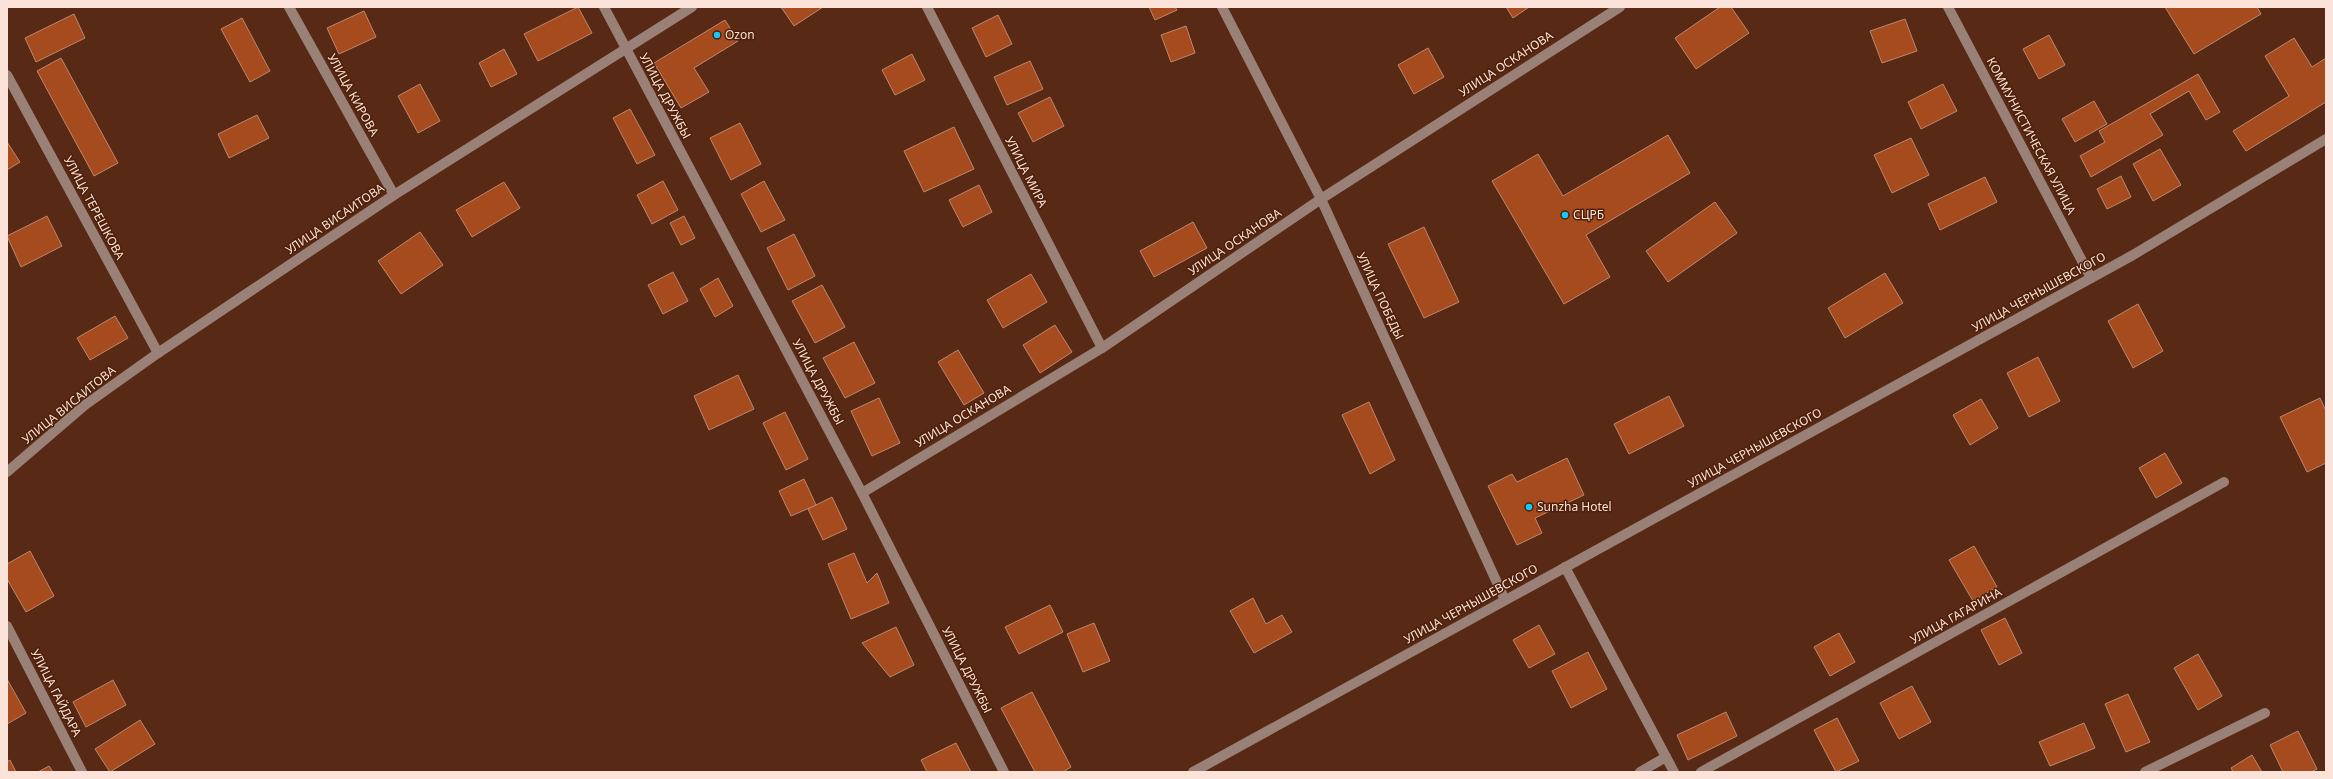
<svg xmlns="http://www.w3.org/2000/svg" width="2333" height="779" viewBox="0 0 2333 779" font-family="'Noto Sans',sans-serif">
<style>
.building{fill:#a64b1e;stroke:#bf8770}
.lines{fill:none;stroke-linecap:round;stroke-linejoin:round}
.minor{stroke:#9a8177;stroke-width:10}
.poi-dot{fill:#15cafb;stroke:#4d1f09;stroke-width:1.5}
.labels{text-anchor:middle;stroke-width:3;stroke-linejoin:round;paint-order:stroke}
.poi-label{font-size:12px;fill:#fbe3d9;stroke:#4d1f09;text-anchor:start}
.street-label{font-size:12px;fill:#fbe3d9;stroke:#4d1f09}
</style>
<rect width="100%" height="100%" fill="#582914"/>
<g class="building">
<polygon points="578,7 592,33 538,61 524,34"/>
<polygon points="781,7 823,7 794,26"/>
<polygon points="1149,7 1175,7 1177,10 1155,20"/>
<polygon points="1506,7 1529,7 1513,18"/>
<polygon points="1720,7 1731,7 1749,33 1696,69 1675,38"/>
<polygon points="2165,7 2257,7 2261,14 2194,54"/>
<polygon points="364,11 376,37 339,54 327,28"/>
<polygon points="74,14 85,38 36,62 25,38"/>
<polygon points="998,15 1012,44 986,57 972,28"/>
<polygon points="242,18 270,71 250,82 221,29"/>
<polygon points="1905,19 1917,51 1882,63 1870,31"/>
<polygon points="725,20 738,41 694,68 709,92 681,108 654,63"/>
<polygon points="1186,26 1195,53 1171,62 1161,35"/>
<polygon points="2049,35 2065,65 2039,79 2023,49"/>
<polygon points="2294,38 2312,67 2326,58 2326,102 2246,151 2233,131 2289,96 2265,56"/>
<polygon points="1428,48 1444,77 1414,94 1398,65"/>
<polygon points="504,49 517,74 491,87 479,63"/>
<polygon points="912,54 925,80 895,95 882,70"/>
<polygon points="61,58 118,163 94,176 37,71"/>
<polygon points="1030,61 1043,89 1007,105 994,77"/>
<polygon points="2198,74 2220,112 2206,120 2189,91 2150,114 2163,135 2091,177 2080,156 2105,142 2099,131"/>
<polygon points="420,84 440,121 418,133 398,96"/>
<polygon points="1943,84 1957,111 1921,129 1908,102"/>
<polygon points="1050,97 1064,126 1033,142 1018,113"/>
<polygon points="2094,101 2107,124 2075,142 2062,119"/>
<polygon points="630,109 655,155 637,164 613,118"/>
<polygon points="257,115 269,138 229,158 218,134"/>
<polygon points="740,123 761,164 731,180 710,138"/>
<polygon points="954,127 974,169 924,192 904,151"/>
<polygon points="1668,135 1690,173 1586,235 1610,277 1564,304 1492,181 1538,154 1563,196"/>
<polygon points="1911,138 1929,175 1892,193 1874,155"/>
<polygon points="7,142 20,162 7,170"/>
<polygon points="2160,149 2181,185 2153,201 2133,164"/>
<polygon points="2121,176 2131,197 2107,209 2097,189"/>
<polygon points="1985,177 1997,202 1940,230 1928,204"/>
<polygon points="663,181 678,210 652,224 637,195"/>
<polygon points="764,181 785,220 761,232 741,194"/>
<polygon points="504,182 520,208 472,237 456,210"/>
<polygon points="979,185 992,212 963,227 949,200"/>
<polygon points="1715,202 1737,233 1668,282 1646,251"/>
<polygon points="47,216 62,246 21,267 7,236"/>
<polygon points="684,216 695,238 681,245 670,223"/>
<polygon points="1193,222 1207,248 1154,277 1140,251"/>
<polygon points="1424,227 1459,302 1424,318 1388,244"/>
<polygon points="420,232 443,265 401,294 378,261"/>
<polygon points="794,234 815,276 788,290 767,248"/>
<polygon points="673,272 688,301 663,314 648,285"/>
<polygon points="1885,273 1903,303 1845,338 1828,308"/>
<polygon points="1031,274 1047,302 1003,328 987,300"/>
<polygon points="718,278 733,306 715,317 700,289"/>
<polygon points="822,285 845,327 815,343 792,301"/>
<polygon points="2138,304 2163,351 2133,368 2108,321"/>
<polygon points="115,316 128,338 90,360 77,338"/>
<polygon points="1055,325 1072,352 1040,373 1023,345"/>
<polygon points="854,342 875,383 845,398 823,358"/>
<polygon points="958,350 984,393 964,405 938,362"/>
<polygon points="2038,357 2060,401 2029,417 2007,373"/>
<polygon points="738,375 754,409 709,430 694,396"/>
<polygon points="1669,396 1684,426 1629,454 1614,424"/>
<polygon points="879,398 900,443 872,456 851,411"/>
<polygon points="2320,398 2326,411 2326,463 2307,472 2280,417"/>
<polygon points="1981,399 1998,428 1970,445 1953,415"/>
<polygon points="1369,402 1395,460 1370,474 1342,415"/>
<polygon points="785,412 808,459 786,470 763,423"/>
<polygon points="2165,453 2182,483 2156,498 2139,468"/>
<polygon points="1567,458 1584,495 1535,518 1542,533 1517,545 1488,486 1512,474 1517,482"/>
<polygon points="804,479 816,505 791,516 779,491"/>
<polygon points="832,497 847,529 823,540 808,509"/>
<polygon points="1974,546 1997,587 1973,601 1949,560"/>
<polygon points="30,551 54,596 26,612 7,579 7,564"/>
<polygon points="854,553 867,583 877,573 889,603 851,619 828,564"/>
<polygon points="1253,598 1266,624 1282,615 1292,632 1254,653 1230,611"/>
<polygon points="1050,605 1063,632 1019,654 1005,627"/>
<polygon points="2005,618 2022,653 1999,665 1981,630"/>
<polygon points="1094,623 1110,661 1083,672 1067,634"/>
<polygon points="1539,625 1555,654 1529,668 1513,640"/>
<polygon points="896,627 914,665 890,677 862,643"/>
<polygon points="1839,633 1855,662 1830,676 1814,647"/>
<polygon points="1588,652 1607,689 1571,708 1552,671"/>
<polygon points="2198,654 2222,696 2198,710 2174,668"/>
<polygon points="7,679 26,713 7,724"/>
<polygon points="113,680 126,705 86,727 73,702"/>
<polygon points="1912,686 1931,722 1899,739 1880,703"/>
<polygon points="1032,692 1071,767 1063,772 1035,772 1001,708"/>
<polygon points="2128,694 2150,742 2126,752 2105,704"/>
<polygon points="1726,712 1737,736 1688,760 1677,735"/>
<polygon points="1837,718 1859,761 1836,772 1814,730"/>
<polygon points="140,720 155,744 110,772 95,749"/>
<polygon points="2084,723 2095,748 2050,766 2039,742"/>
<polygon points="2298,731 2317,769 2311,772 2283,772 2270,745"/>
<polygon points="956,743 971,772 927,772 921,760"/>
<polygon points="2252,755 2262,772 2233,772 2231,768"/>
<polygon points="10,760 16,772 7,772 7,762"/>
<polygon points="49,766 53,772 38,772"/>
</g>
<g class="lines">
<g class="minor">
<polyline points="289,7 394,195"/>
<polyline points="604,7 862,493 1004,772"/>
<polyline points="927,7 1102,348"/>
<polyline points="1222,7 1321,199 1505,600"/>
<polyline points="1948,7 2091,278"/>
<polyline points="7,75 158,353"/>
<polyline points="7,472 85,405 158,353 394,195 692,7"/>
<polyline points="862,493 1102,348 1321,199 1620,7"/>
<polyline points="1565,567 1674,772"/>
<polyline points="7,626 82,772"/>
<polyline points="1193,772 2133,255 2326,139"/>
<polyline points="1640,772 1666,757"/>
<polyline points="1701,772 2224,482"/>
<polyline points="2145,772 2265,713"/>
</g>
</g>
<g class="poi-dot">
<circle cx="717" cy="35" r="4"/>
<circle cx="1565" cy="215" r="4"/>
<circle cx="1529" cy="507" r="4"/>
</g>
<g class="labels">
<g class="poi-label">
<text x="725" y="39">Ozon</text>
<text x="1573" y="219">СЦРБ</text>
<text x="1537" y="511">Sunzha Hotel</text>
</g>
<g class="street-label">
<text transform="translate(1506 64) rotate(-33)" y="4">УЛИЦА ОСКАНОВА</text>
<text transform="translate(353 95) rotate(61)" y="4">УЛИЦА КИРОВА</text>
<text transform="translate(665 96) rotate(62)" y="4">УЛИЦА ДРУЖБЫ</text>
<text transform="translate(2031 136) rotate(62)" y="4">КОММУНИСТИЧЕСКАЯ УЛИЦА</text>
<text transform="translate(1026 172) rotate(63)" y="4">УЛИЦА МИРА</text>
<text transform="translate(94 208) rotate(62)" y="4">УЛИЦА ТЕРЕШКОВА</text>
<text transform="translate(335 219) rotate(-34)" y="4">УЛИЦА ВИСАИТОВА</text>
<text transform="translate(1235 242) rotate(-34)" y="4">УЛИЦА ОСКАНОВА</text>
<text transform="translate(2039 292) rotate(-29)" y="4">УЛИЦА ЧЕРНЫШЕВСКОГО</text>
<text transform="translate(1380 296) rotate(65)" y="4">УЛИЦА ПОБЕДЫ</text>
<text transform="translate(818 382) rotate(62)" y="4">УЛИЦА ДРУЖБЫ</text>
<text transform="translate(69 405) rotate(-39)" y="4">УЛИЦА ВИСАИТОВА</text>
<text transform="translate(963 416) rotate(-31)" y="4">УЛИЦА ОСКАНОВА</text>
<text transform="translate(1755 448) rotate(-29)" y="4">УЛИЦА ЧЕРНЫШЕВСКОГО</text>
<text transform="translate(1471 604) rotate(-29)" y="4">УЛИЦА ЧЕРНЫШЕВСКОГО</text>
<text transform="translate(1956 616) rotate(-29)" y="4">УЛИЦА ГАГАРИНА</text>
<text transform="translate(967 670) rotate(63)" y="4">УЛИЦА ДРУЖБЫ</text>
<text transform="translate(56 693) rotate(63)" y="4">УЛИЦА ГАЙДАРА</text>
</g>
</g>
<rect width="2333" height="779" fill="none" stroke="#fbe3d9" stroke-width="16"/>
</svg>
